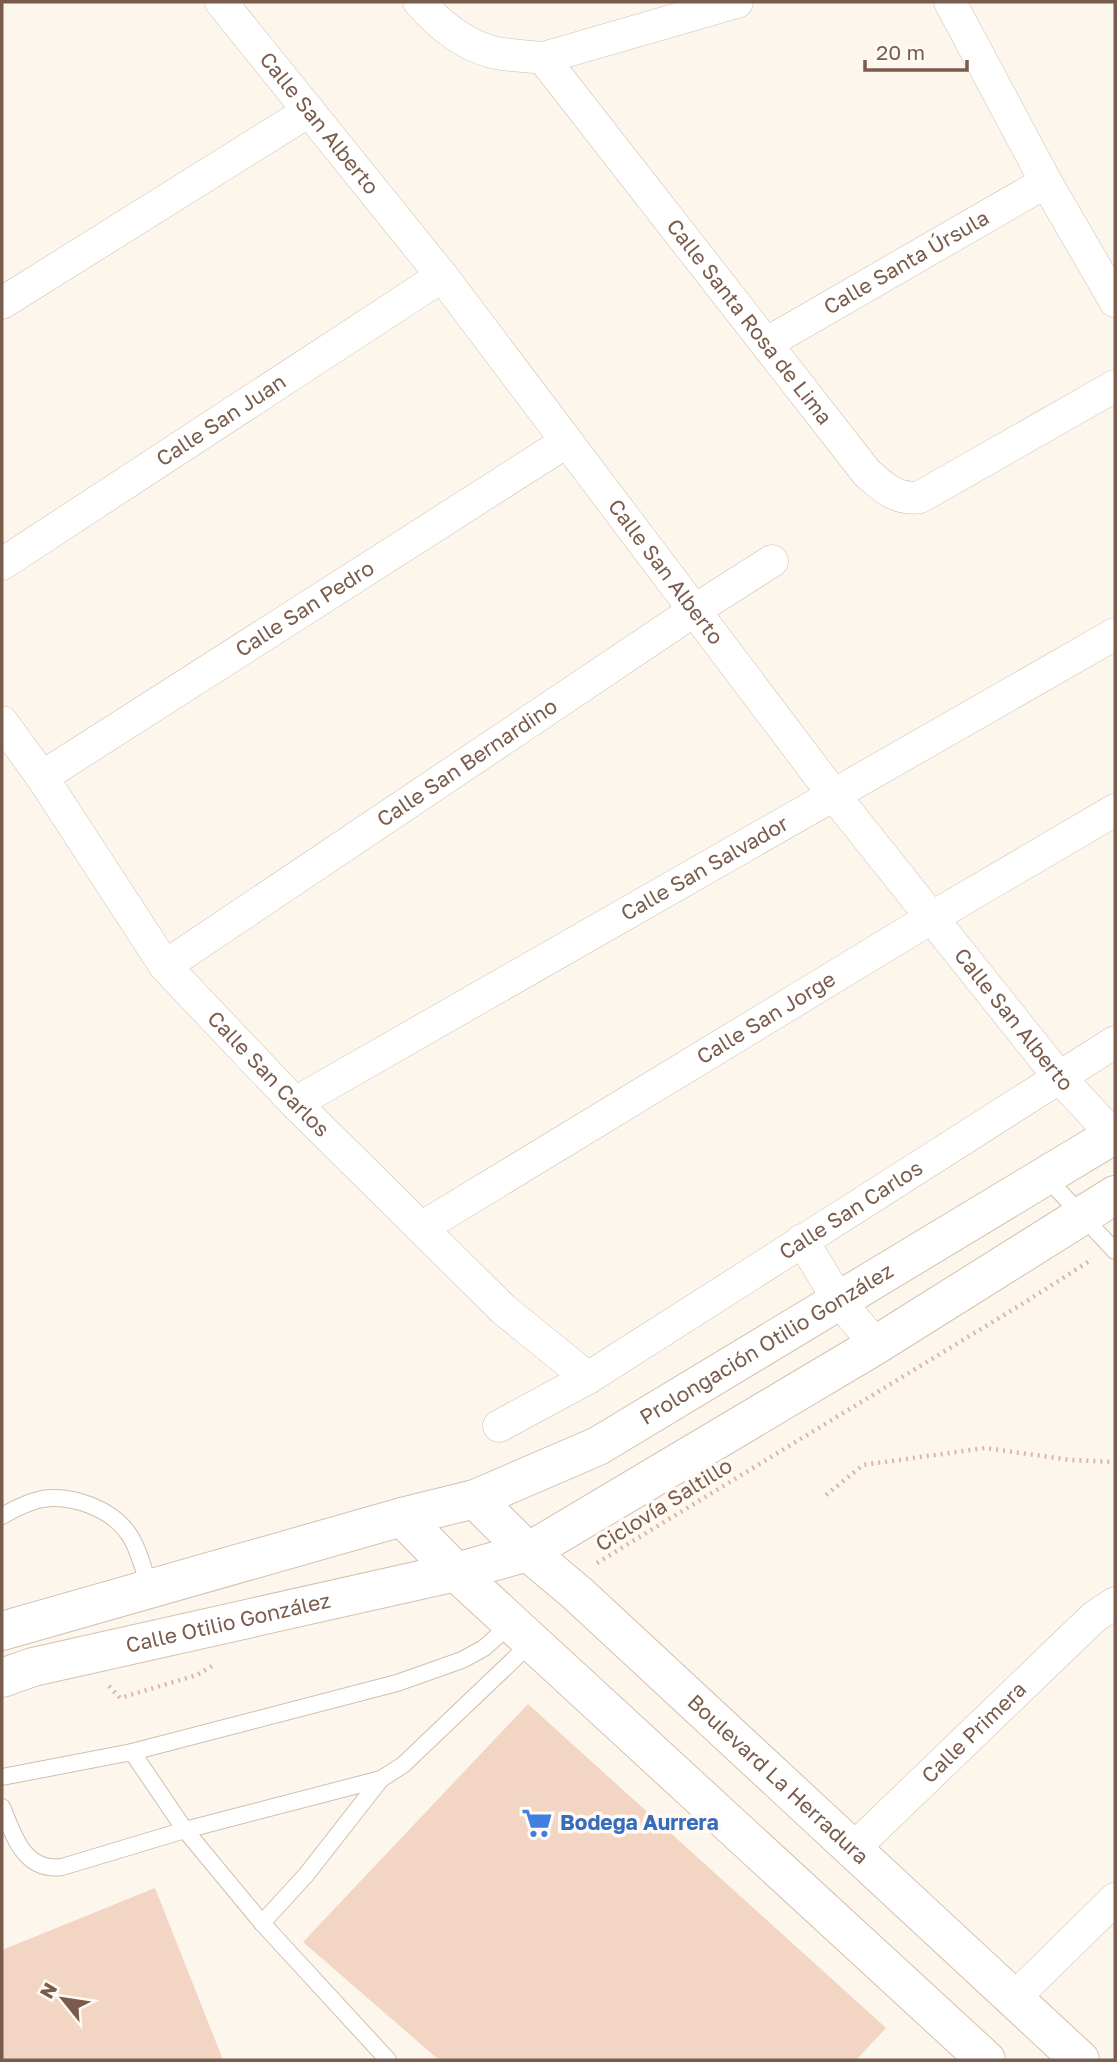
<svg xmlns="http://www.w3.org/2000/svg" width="1117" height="2062" viewBox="0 0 1117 2062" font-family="'Golos Text',sans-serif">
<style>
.building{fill:#f3d5c3}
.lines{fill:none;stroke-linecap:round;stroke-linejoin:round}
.lane-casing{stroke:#d1beb0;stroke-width:18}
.street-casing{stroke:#d1beb0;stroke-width:33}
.secondary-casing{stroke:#d6c0b0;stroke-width:40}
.path{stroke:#d9b8a5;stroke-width:4.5;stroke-dasharray:2 5;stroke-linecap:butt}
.lane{stroke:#fff;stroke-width:16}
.street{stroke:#fff;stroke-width:32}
.secondary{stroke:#fff;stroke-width:38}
.labels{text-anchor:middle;stroke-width:7;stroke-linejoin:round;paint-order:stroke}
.street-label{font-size:21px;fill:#7a5c4d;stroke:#fffaf3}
.shop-label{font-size:21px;font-weight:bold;fill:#366cbe;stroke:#fffaf3;text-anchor:start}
</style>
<rect width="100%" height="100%" fill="#fdf6ec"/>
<g class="building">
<polygon points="528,1704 886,2028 856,2060 439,2060 303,1942"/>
<polygon points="155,1888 223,2060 2,2060 2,1950"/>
</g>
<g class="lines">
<g class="lane-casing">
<g id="lane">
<polyline points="1045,1176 1115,1251"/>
<path d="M2,1516C14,1509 28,1502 42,1499C72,1494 111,1509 128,1533C139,1548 144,1572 150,1589"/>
<polyline points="132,1752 185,1830 262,1923 388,2060"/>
<polyline points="2,1777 132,1752 397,1683 462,1660 484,1648 512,1623"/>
<path d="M2,1807C14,1836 24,1872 62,1867L185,1830L381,1779L403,1765L533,1641"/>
<polyline points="262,1923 306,1875 381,1779"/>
</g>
</g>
<g class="street-casing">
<g id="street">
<path id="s1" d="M221,2L442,276L833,794L1059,1077L1115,1137"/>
<path id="s2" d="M419,2C439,24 462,44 492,52C508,56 527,56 543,58L867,473C883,487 897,501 920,497L1115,386"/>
<polyline points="950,2 1046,182 1115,301"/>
<polyline points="543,58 737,2"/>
<polyline points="2,303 309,111"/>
<path id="s3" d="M767,343L1046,182"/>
<path id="s4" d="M2,564L442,276"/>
<path id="s5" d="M2,722L42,777L165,966L295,1103L503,1309L588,1378"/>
<path id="s6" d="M42,777L566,442"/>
<path id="s7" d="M165,966L695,610L772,561"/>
<path id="s8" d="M295,1103L1115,634"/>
<path id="s9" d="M421,1228L931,918L1115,810"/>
<polyline points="802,1240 839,1301 876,1345"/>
<path id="s10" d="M499,1426L588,1378L1115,1042"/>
<path id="s11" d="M853,1849L1094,1617L1115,1603"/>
<polyline points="1014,1998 1115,1899"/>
</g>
</g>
<g class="secondary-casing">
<g id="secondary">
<path id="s12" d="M475,1499L528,1552L578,1594L1080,2060"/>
<polyline points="402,1517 456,1572 986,2060"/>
<path id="s13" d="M2,1631L402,1517L475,1499L598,1446L1115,1134"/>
<path id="s14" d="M2,1678L33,1667L456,1572L528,1552L876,1345L1115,1195"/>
</g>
</g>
<g class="path">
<polyline points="826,1495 863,1465 985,1448 1071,1460 1115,1462"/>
<polyline points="597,1563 1027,1301 1091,1260"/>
<polyline points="109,1686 120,1698 197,1675 212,1666"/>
</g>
<use href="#lane" class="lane"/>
<use href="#street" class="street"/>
<use href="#secondary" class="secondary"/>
</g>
<defs>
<g id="supermarket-bare" transform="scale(2.415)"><path d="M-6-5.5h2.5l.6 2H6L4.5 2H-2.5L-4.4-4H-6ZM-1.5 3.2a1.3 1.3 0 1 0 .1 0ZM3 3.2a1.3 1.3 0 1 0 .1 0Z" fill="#3f7fe0" stroke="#fffaf3" stroke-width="2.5" paint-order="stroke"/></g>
</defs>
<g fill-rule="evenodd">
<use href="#supermarket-bare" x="537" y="1823"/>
</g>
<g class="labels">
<g class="street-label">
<text dy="7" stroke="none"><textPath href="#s1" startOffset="156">Calle San Alberto</textPath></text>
<text dy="7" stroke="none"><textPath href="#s3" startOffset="161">Calle Santa Úrsula</textPath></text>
<text dy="7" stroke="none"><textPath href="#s2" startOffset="476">Calle Santa Rosa de Lima</textPath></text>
<text dy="7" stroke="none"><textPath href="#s4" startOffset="262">Calle San Juan</textPath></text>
<text dy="7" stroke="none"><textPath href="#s1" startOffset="723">Calle San Alberto</textPath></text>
<text dy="7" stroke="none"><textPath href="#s6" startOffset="312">Calle San Pedro</textPath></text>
<text dy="7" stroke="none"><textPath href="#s7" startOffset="364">Calle San Bernardino</textPath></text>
<text dy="7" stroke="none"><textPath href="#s8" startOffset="472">Calle San Salvador</textPath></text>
<text dy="7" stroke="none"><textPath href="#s9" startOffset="404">Calle San Jorge</textPath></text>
<text dy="7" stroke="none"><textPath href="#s1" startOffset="1290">Calle San Alberto</textPath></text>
<text dy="7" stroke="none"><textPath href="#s5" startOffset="443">Calle San Carlos</textPath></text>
<text dy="7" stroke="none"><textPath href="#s10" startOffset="413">Calle San Carlos</textPath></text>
<text dy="7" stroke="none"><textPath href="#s13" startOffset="822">Prolongación Otilio González</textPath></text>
<text transform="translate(664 1505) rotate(-32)" y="7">Ciclovía Saltillo</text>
<text dy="7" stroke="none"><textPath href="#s14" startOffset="233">Calle Otilio González</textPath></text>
<text dy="7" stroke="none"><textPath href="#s11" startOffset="168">Calle Primera</textPath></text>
<text dy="7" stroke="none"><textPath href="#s12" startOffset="413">Boulevard La Herradura</textPath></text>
</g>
<g class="shop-label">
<text x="560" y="1830">Bodega Aurrera</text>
</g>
</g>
<rect width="1117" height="2062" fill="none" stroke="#7a5c4d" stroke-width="7"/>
<g transform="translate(63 1999) rotate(300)" stroke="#fffaf3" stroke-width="5" paint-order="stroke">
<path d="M0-5L12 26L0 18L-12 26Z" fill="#7a5c4d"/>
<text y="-10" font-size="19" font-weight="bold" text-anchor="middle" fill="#7a5c4d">N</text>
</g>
<path d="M865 60v10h102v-10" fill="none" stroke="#7a5c4d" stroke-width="3.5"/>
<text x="876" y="60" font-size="21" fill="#7a5c4d" stroke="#fffaf3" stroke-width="5" paint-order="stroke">20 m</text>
</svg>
